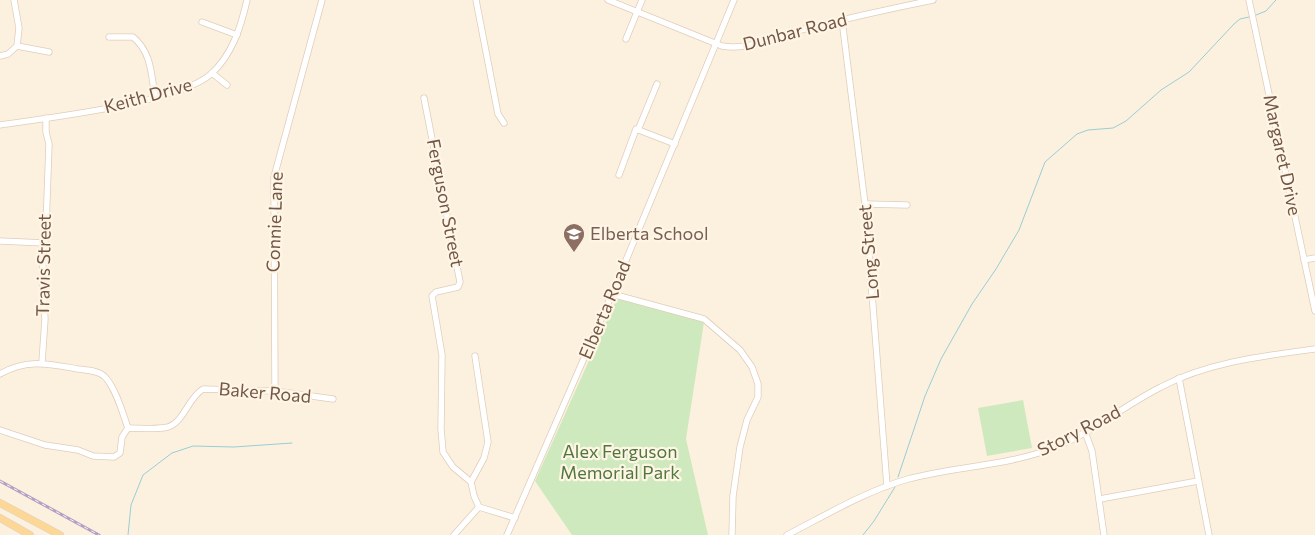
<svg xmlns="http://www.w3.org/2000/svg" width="1315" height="535" viewBox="0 0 1315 535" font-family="Commissioner,sans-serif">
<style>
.green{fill:#cfe9be}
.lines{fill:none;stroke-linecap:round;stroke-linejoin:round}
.stream{stroke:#9acdd7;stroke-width:1}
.minor-casing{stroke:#e0cdbb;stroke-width:7}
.major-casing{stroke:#dad3cf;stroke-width:8}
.minor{stroke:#fff;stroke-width:5.5}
.major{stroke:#fdd795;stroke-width:7}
.rail-casing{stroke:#b39fc5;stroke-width:3}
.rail{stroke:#fff5e5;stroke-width:1;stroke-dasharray:4;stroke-linecap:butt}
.labels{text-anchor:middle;stroke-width:4.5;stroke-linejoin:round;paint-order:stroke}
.street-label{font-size:18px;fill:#725747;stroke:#fff5e5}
.education-label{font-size:18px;fill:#785e54;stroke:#fff5e5;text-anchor:start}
.park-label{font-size:18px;fill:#4f783f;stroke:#fff5e5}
</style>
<rect width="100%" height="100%" fill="#fcf1df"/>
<g class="green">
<polygon points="617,298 704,322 686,439 708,535 572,535 535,481"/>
<polygon points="1023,400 1032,448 987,456 978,408"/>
</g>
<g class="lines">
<g class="stream">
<polyline points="1256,15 1266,11 1276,0"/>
<polyline points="898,477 925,396 941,359 972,304 996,269 1019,230 1045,162 1077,134 1088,130 1113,128 1126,121 1161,90 1189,72 1234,24 1240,19 1249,17"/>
<polyline points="128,535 131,505 143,475 172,453 193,446 234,447 292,443"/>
<polyline points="863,535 874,521 895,487"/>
</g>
<g class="minor-casing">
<g id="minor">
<polyline points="476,0 498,114 504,123"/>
<path d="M608,0L722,46C750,51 774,36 801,30C844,19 888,9 933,0"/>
<polyline points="1249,0 1315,311"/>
<polyline points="842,20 865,204 887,486"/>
<polyline points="202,22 237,35"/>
<path d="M109,37H133C152,53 151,74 155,97"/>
<polyline points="626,39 642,0"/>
<polyline points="17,46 49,52"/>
<polyline points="0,56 8,54 17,46 19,28 14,0"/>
<polyline points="212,73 227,85"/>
<polyline points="424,98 460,282 458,287 436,292 432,296 442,355 441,429 443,452 453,467 471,482 474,496 479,507 515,518"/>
<path d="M0,125C46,118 179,103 211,74C232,55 241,27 247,0"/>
<polyline points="638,130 657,84"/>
<polyline points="619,175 636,129 675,144"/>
<polyline points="865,204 907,205"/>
<polyline points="0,241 45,243"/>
<polyline points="1304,260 1315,258"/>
<polyline points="612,294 704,319 740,350 752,367 758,384 758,397 747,420 740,447 733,496 732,535"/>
<polyline points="42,362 45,319 42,277 46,227 49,144 46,132 46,118"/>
<path d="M0,374C27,358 50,364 78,369C86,370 97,370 104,376C115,386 123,414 128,428"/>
<polyline points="1179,378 1209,535"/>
<polyline points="275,391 274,177 322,0"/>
<path d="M0,430L45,445L78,450L93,456L114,457L120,453L122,437L128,428C140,428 156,430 168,427C184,422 188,398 203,389L275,391L333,399"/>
<polyline points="1085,432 1092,451 1104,535"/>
<polyline points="471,482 484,458 488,442 475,356"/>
<polyline points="1100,499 1198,481"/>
<polyline points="454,535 479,507"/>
<polyline points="507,535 612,294 734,0"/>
<path d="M787,535C826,515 866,491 908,479C957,466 1008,466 1056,447C1093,432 1125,405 1161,387C1208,362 1263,356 1315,349"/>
</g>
</g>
<g class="major-casing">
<g id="major">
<polyline points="0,503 60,535"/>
<polyline points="0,518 30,535"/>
</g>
</g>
<use href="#minor" class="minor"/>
<use href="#major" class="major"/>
<g class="rail-casing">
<polyline id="rail" points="0,481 99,535"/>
</g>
<use href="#rail" class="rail"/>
</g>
<defs>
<g id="school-pin" transform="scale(1.125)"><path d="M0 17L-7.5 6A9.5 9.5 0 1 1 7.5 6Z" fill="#8d6e63" stroke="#fff5e5"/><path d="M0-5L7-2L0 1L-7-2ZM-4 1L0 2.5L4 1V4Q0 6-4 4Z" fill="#fff"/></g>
</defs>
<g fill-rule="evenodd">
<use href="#school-pin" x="574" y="234"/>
</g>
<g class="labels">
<g class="street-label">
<text transform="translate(795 32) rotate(-14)" y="6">Dunbar Road</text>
<text transform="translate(148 96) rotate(-15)" y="6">Keith Drive</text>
<text transform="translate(1282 155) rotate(78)" y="6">Margaret Drive</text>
<text transform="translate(445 203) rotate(79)" y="6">Ferguson Street</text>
<text transform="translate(275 222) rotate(-88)" y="6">Connie Lane</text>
<text transform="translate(869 252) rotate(-95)" y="6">Long Street</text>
<text transform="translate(44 265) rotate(-89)" y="6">Travis Street</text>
<text transform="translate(605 310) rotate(-67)" y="6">Elberta Road</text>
<text transform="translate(265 393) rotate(5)" y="6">Baker Road</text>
<text transform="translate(1079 431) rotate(-27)" y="6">Story Road</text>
</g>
<g class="education-label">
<text x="590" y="240">Elberta School</text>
</g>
<g class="park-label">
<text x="620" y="458">Alex Ferguson<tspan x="620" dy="21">Memorial Park</tspan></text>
</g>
</g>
</svg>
